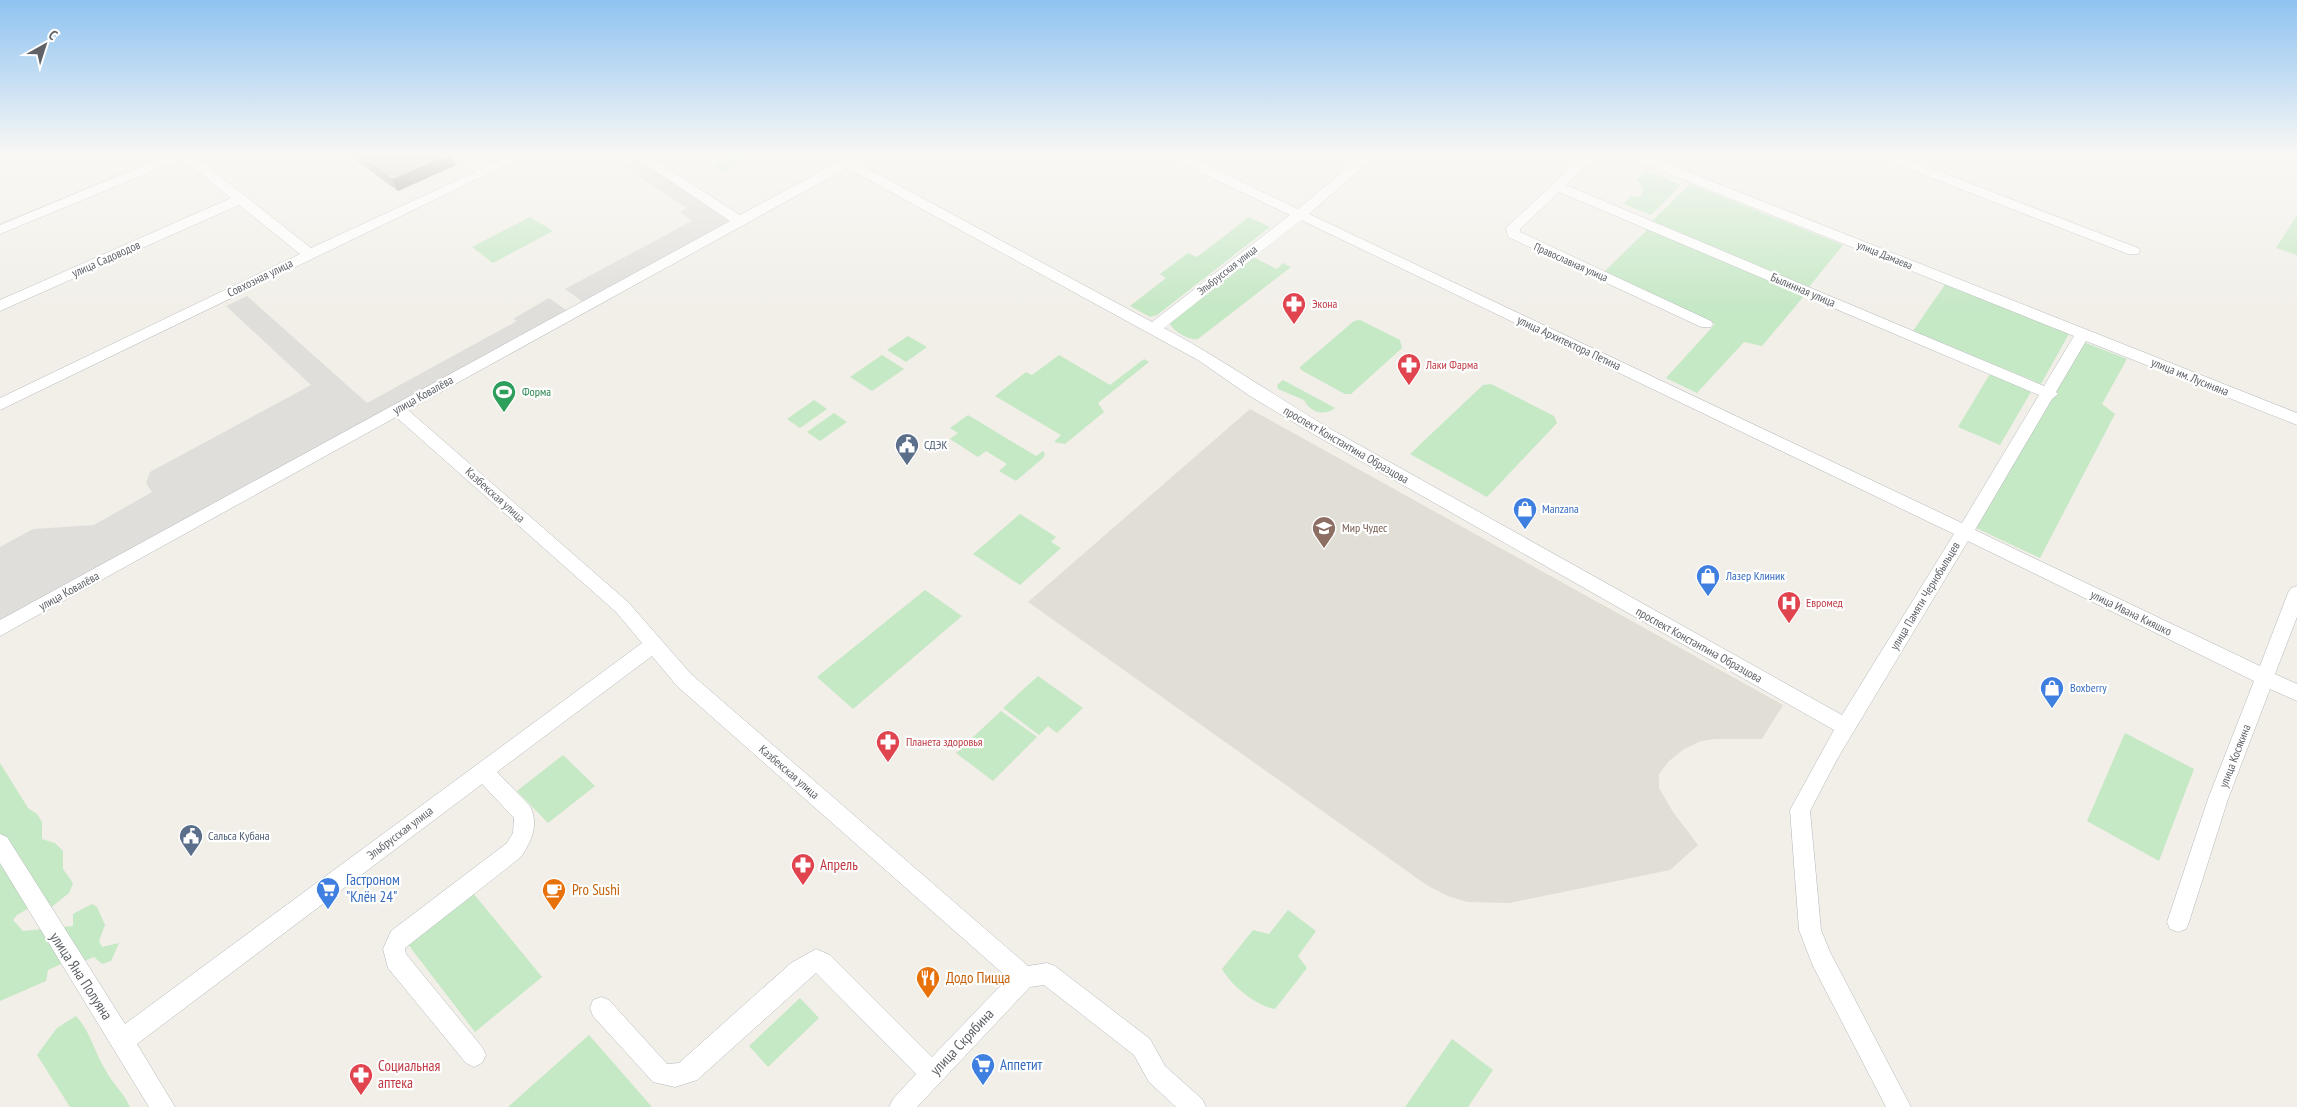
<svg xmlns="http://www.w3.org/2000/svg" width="2297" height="1107" viewBox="0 0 2297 1107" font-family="'PT Sans Narrow',sans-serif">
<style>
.industrial{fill:#e0deda}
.education{fill:#e1ded6}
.green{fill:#c5e8c5}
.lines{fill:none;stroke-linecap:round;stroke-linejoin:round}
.street-casing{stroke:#b5b8bc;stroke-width:1}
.street{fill:#fff;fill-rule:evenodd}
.wall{fill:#afaea9}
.shaded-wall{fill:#8f8d8a}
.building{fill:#cccac5;stroke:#8f8d8a}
.labels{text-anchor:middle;stroke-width:4.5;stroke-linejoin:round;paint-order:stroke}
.far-street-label{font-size:11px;fill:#5f6368;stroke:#fff}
.street-label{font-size:12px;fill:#5f6368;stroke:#fff}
.health-label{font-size:12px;fill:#be3a42;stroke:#fff;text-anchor:start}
.leisure-label{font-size:12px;fill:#27864d;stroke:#fff;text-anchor:start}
.service-label{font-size:12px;fill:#4e5e75;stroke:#fff;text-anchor:start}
.shop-label{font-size:12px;fill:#366cbe;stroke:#fff;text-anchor:start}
.education-label{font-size:12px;fill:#785e54;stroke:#fff;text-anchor:start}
.near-health-label{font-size:15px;fill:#be3a42;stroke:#fff;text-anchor:start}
.near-shop-label{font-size:15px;fill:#366cbe;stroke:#fff;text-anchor:start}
.near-food-label{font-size:15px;fill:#c56008;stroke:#fff;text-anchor:start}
.near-street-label{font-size:15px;fill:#5f6368;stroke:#fff}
</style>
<rect width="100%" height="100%" fill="#f1efe8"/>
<g class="industrial">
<polygon points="638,156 739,221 586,304 565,289 692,221 680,212 687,208 620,164"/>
<polygon points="247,296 367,403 517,321 513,319 549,298 570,313 0,629 0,547 33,529 94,525 152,492 146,483 150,472 311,385 226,306"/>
</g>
<polygon class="education" points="1250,409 1783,705 1762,739 1715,739 1701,741 1684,749 1668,762 1659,774 1659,788 1673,812 1698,845 1670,870 1509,903 1467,902 1448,896 1428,886 1028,602"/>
<g class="green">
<polygon points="734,154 757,154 724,172 713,165"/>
<polygon points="1646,171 1681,185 1651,215 1624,204 1631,196 1639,197 1643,193 1641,186 1636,180"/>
<polygon points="1690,184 1843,245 1809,287 1652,221"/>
<polygon points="2297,215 2297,255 2276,248"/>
<polygon points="530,217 553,231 493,263 472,247"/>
<polygon points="1249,217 1270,227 1157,315 1150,317 1130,306 1166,278 1160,274 1188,253 1197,257"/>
<polygon points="1648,229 1804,296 1762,346 1744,342 1697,393 1666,378 1715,324 1603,273"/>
<path d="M1253,257L1277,269L1283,263L1291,267L1198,339C1190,341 1172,331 1170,323Z"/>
<polygon points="1946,283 2070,332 2041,384 1913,331"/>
<polygon points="1360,320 1400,340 1402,348 1351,394 1345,394 1301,370 1300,367 1354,321"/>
<polygon points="908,336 927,347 906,362 887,350"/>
<polygon points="2081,341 2127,359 2102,404 2115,414 2040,558 1974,527"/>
<polygon points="882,355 904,369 872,391 850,377"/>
<polygon points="1059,355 1110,385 1144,359 1149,362 1098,403 1104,412 1065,444 1054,442 1061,435 995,396 1026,372 1032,375"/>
<polygon points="1990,374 2031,392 2000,445 1958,427"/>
<path d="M1283,380L1335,408C1324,417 1310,412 1304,400L1278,389L1277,385Z"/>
<polygon points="1491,384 1554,416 1557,423 1487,497 1410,454 1483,385"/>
<polygon points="814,400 827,409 800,428 787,419"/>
<polygon points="834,413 847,422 820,441 807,432"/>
<polygon points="968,415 1036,456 1043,451 1045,454 1043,458 1016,481 999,471 1007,464 986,451 978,457 950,439 958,433 950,428"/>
<polygon points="1020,514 1056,537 1051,542 1061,548 1020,585 973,554"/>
<polygon points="925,590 962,616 853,709 817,677"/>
<polygon points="1038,676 1083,708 1057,733 1048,726 1039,735 1003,708"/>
<polygon points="1001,711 1037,737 993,781 956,753"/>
<polygon points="2125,733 2194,769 2159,861 2087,821"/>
<polygon points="563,755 595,786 548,823 517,791"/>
<polygon points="0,763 28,808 37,814 42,822 42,839 55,843 63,851 63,869 73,883 69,893 44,913 34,905 17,915 13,920 23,931 73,926 73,914 92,904 97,907 105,925 99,941 102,947 119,943 111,961 102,964 94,957 75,965 68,961 48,970 46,981 0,1001"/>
<polygon points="473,893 542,977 475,1032 407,943"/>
<path d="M1288,910L1316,931L1298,956L1307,968L1275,1009C1256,1006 1231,985 1222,969L1253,930L1269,934Z"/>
<polygon points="800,998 819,1018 768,1067 749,1046"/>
<path d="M76,1016C91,1032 94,1052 106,1071C113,1084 124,1093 130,1107H70L37,1055L57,1028Z"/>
<polygon points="589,1035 652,1107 508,1107"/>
<polygon points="1452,1039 1493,1070 1468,1107 1405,1107"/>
</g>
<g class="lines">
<g class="street-casing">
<g id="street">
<polygon points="171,154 192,154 311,248 475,172 452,154 466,154 485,167 513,154 529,154 0,410 0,398 300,254 239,205 0,311 0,300 231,198 182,159 0,234 0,225"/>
<path d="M630,154H645L740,215L842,160H852L1152,322L1290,215L1168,157L1167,154H1183L1298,209L1364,154H1378L1309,214L1962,523L2039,395L1559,192L1520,229V232L1711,321L1713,324L1711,327H1701L1508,237L1506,228L1585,154H1598L1566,185L2044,386L2074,336L1627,157L1626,154H1643L2297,413V425L2086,341L2056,392L2058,394L2052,399L1975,530L2260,666L2288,593L2291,588L2297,586V617L2275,674L2297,684V701L2270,689L2228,799L2189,922L2186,929L2178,932L2170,929L2167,922L2208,799L2254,681L1968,541L1836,761L1810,811L1821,930L1830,952L1911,1107H1886L1813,966L1799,930L1790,810L1834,730L1315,435L1250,396L1198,360L847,168L408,410L628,602L691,674L1028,966L1047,963L1055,966L1150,1039L1165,1066L1202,1099L1206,1107H1176L1149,1082L1134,1055L1044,985L1030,987L917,1107H889L893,1099L916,1074L816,973L697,1080L675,1087L653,1082L593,1016L590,1008L593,1000L601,997L609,1000L667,1064L679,1063L791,963L816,949L830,955L932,1057L1008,978L677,686L652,656L497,772L530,806C539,825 532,840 521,857L405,948L406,954L482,1047L486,1055L482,1063L474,1067L466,1063L388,968L383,949L391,931L507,843L513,833L514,818L482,784L137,1044L175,1107H149L0,863V834L7,837L125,1024L642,643L616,612L396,417L0,636V620L730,221ZM1301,220L1954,534L1842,715L1327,427C1272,394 1220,358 1164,328Z"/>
<polygon points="1877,154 1894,154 2138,248 2140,251 2138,254 2128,254 1878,157"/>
<polygon points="2276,154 2297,155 2297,163 2277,157"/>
</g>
</g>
<use href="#street" class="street"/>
</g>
<polygon class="wall" points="354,154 450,154 456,165 398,191 358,162"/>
<polygon class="shaded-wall" points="451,154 456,165 398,191 392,180"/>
<polygon class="building" points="356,154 451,154 392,180"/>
<linearGradient id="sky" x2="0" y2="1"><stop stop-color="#8fc3f1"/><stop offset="0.5" stop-color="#f9f8f5"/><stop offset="1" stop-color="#f9f8f5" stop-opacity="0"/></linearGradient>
<rect width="2297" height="309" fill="url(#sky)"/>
<defs>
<g id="pharmacy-pin" transform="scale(1.25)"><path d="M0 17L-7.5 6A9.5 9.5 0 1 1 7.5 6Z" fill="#e0444e" stroke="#fff"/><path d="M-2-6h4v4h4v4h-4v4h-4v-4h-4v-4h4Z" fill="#fff"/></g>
<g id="stadium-pin" transform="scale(1.25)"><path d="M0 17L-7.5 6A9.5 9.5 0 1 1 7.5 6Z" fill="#2e9e5b" stroke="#fff"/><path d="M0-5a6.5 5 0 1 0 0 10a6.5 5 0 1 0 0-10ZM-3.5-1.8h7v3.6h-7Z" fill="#fff"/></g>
<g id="civic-pin" transform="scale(1.25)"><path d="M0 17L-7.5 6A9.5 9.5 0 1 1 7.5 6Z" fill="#5c6f8a" stroke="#fff"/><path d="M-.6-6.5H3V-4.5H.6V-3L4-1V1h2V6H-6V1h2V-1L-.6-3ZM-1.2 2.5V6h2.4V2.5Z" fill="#fff"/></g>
<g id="shop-pin" transform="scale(1.25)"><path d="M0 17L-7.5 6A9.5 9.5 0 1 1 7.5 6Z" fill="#3f7fe0" stroke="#fff"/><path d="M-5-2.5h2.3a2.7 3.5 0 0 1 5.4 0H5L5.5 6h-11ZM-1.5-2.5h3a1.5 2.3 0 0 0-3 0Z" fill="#fff"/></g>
<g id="school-pin" transform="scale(1.25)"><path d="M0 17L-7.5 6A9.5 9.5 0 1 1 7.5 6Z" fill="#8d6e63" stroke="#fff"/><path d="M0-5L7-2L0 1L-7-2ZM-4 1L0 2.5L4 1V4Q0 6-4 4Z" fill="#fff"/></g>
<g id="hospital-pin" transform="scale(1.25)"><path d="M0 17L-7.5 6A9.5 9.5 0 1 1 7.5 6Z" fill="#e0444e" stroke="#fff"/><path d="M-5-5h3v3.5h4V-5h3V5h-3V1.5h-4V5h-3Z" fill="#fff"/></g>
<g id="supermarket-pin" transform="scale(1.25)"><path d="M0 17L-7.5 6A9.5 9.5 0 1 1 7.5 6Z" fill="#3f7fe0" stroke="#fff"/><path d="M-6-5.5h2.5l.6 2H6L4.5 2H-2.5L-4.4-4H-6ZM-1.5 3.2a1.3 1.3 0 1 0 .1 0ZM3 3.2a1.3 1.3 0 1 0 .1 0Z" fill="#fff"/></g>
<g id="cafe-pin" transform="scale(1.25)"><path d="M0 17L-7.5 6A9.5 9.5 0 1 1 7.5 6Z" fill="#e8710a" stroke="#fff"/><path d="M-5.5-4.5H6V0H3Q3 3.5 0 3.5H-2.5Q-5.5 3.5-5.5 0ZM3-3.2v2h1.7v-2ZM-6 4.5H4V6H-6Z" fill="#fff"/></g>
<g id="restaurant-pin" transform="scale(1.25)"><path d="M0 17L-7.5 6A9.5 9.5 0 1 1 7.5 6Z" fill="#e8710a" stroke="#fff"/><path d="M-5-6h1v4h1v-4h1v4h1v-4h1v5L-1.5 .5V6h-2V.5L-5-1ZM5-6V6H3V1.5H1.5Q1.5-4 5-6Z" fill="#fff"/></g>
</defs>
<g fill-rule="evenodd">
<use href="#pharmacy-pin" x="1294" y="304"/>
<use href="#pharmacy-pin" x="1409" y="365"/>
<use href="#stadium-pin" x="504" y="392"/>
<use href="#civic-pin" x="907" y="445"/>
<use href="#shop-pin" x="1525" y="509"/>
<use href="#school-pin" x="1324" y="528"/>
<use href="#shop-pin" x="1708" y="576"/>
<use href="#hospital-pin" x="1789" y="603"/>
<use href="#shop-pin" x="2052" y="688"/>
<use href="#pharmacy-pin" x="888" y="742"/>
<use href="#civic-pin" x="191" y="836"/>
<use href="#pharmacy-pin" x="803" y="865"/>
<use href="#supermarket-pin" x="328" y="889"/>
<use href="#cafe-pin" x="554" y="890"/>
<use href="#restaurant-pin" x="928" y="978"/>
<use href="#supermarket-pin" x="983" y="1065"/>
<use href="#pharmacy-pin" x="361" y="1075"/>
</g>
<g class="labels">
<g class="far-street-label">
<text transform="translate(1885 255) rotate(22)" y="4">улица Дамаева</text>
<text transform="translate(1571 262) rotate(24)" y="4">Православная улица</text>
<text transform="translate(1227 270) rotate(-38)" y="4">Эльбрусская улица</text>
</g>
<g class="street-label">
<text transform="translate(106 259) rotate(-24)" y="4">улица Садоводов</text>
<text transform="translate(260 278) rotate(-26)" y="4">Совхозная улица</text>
<text transform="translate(1803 290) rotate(23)" y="4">Былинная улица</text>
<text transform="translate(1569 343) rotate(25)" y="4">улица Архитектора Петина</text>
<text transform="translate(2190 377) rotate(22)" y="4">улица им. Лусиняна</text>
<text transform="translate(423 395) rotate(-29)" y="4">улица Ковалёва</text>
<text transform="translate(1346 445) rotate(30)" y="4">проспект Константина Образцова</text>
<text transform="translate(495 495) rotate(42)" y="4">Казбекская улица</text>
<text transform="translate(69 591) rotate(-29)" y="4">улица Ковалёва</text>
<text transform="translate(1925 596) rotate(-59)" y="4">улица Памяти Чернобыльцев</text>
<text transform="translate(2131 613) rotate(26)" y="4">улица Ивана Кияшко</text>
<text transform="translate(1699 645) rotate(29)" y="4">проспект Константина Образцова</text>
<text transform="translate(2235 756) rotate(-69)" y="4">улица Косякина</text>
<text transform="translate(789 772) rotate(41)" y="4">Казбекская улица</text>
<text transform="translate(400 833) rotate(-37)" y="4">Эльбрусская улица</text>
</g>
<g class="health-label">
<text x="1312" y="308">Экона</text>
<text x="1426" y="369">Лаки Фарма</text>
<text x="1806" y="607">Евромед</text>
<text x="906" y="746">Планета здоровья</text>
</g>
<g class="leisure-label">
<text x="522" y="396">Форма</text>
</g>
<g class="service-label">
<text x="924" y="449">СДЭК</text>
<text x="208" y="840">Сальса Кубана</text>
</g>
<g class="shop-label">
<text x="1542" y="513">Manzana</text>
<text x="1726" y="580">Лазер Клиник</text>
<text x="2070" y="692">Boxberry</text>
</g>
<g class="education-label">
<text x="1342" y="532">Мир Чудес</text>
</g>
<g class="near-health-label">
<text x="820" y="870">Апрель</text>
<text x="378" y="1071">Социальная<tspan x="378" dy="17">аптека</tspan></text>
</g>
<g class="near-shop-label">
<text x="346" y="885">Гастроном<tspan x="346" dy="17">"Клён 24"</tspan></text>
<text x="1000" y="1070">Аппетит</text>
</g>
<g class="near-food-label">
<text x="572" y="895">Pro Sushi</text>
<text x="946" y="983">Додо Пицца</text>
</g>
<g class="near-street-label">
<text transform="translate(81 976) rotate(57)" y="5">улица Яна Полуяна</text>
<text transform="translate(962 1042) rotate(-47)" y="5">улица Скрябина</text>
</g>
</g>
<g transform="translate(45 45) rotate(39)" stroke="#ffffff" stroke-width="4" paint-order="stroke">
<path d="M0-4L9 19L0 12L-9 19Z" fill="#5f6368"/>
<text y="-8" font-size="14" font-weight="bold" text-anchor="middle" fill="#5f6368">С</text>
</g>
</svg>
